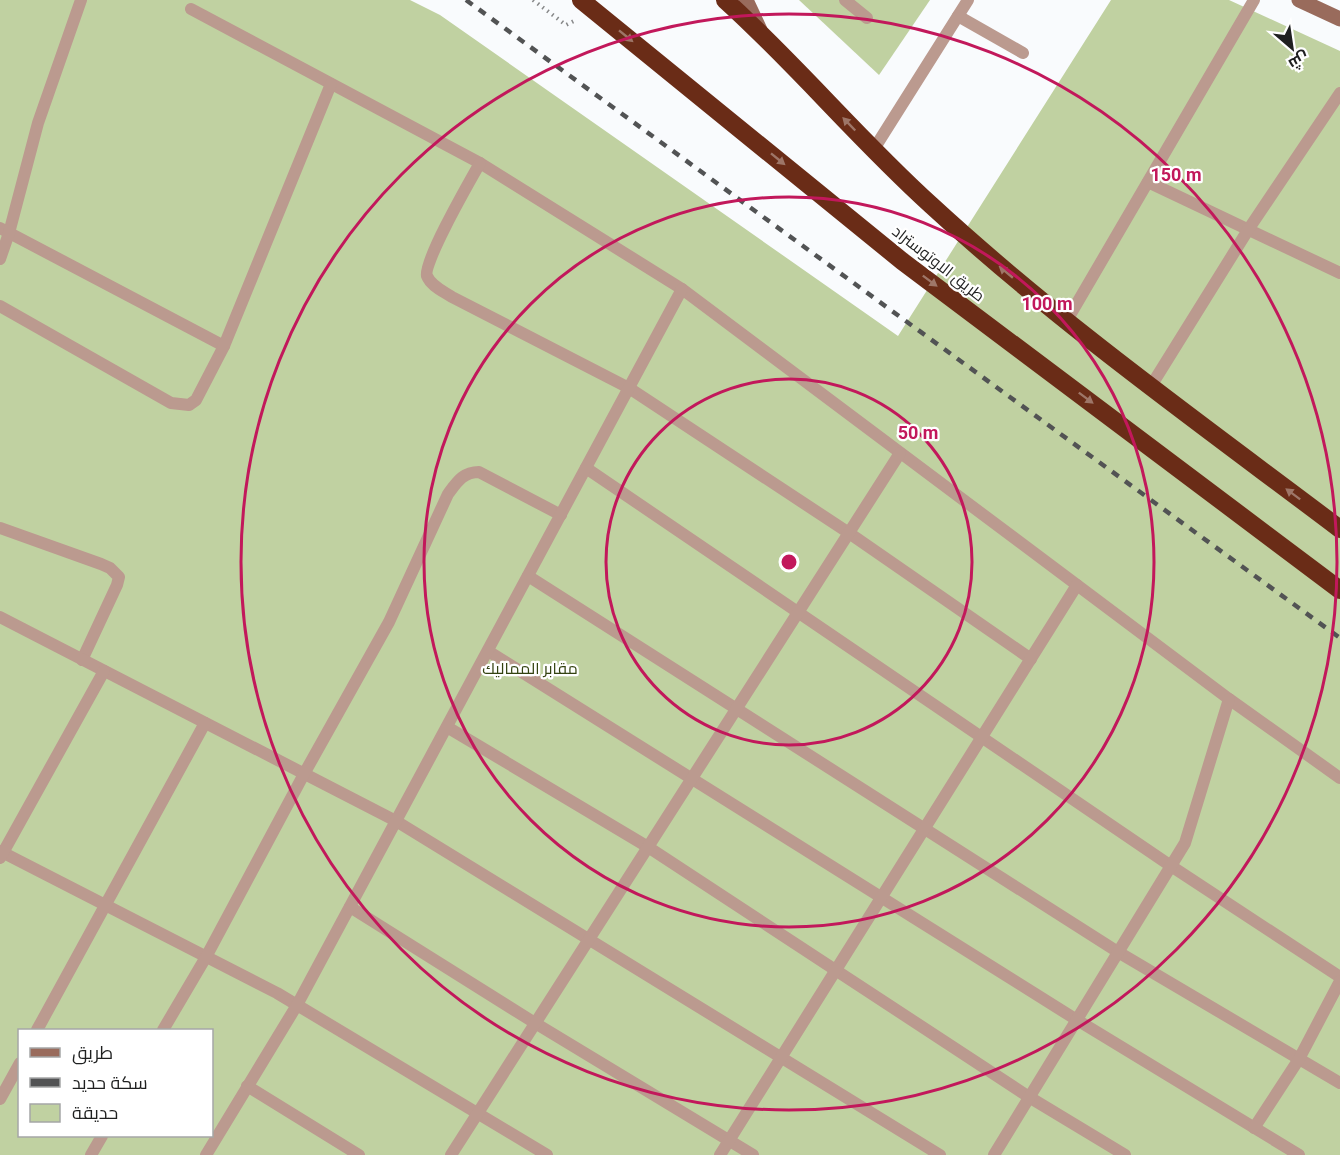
<svg xmlns="http://www.w3.org/2000/svg" width="1340" height="1155" viewBox="0 0 1340 1155" font-family="Roboto,Cairo,sans-serif">
<style>
.green{fill:#c0d1a1;fill-rule:evenodd}
.lines{fill:none;stroke-linecap:round;stroke-linejoin:round}
.path{stroke:#878889;stroke-width:4;stroke-dasharray:1.5 4.5;stroke-linecap:butt}
.lane{stroke:#bb9a8f;stroke-width:12}
.secondary{stroke:#996b5c;stroke-width:15}
.highway{stroke:#6a2c17;stroke-width:18}
.rail{stroke:#525354;stroke-width:4.5;stroke-dasharray:8 8;stroke-linecap:butt}
.oneway{fill:#9e7668}
.ring{fill:none;stroke:#c2185b;stroke-width:3}
.labels{text-anchor:middle;stroke-width:4.5;stroke-linejoin:round;paint-order:stroke}
.street-label{font-size:16px;fill:#1f2020;stroke:#fff}
.park-label{font-size:16px;fill:#334210;stroke:#fff}
.centre{fill:#c2185b;stroke:#fff;stroke-width:3}
.ring-label{font-size:18px;text-anchor:middle;font-weight:bold;fill:#c2185b;stroke:#fff;stroke-width:4.5;stroke-linejoin:round;paint-order:stroke}
</style>
<rect width="100%" height="100%" fill="#f9fbfd"/>
<g class="green">
<path d="M0,0H410L440,15L898,336L1111,0H1229L1340,51V1155H0ZM20,1030H212V1136H20Z"/>
<polygon points="799,0 930,0 879,75"/>
</g>
<g class="lines">
<polyline class="path" points="533,0 566,25 574,21"/>
<g class="lane">
<polyline points="845,0 867,18"/>
<polyline points="191,9 480,163 682,289 1229,699 1340,778"/>
<polyline points="958,16 1023,53"/>
<polyline points="874,149 968,0"/>
<path d="M480,163C471,179 422,264 427,276C431,286 443,291 452,297L629,388L849,533L1031,659"/>
<polyline points="1148,182 1340,273"/>
<polyline points="0,228 224,346"/>
<polyline points="0,259 9,233 38,123 81,0"/>
<polyline points="0,306 171,403 189,405 196,400 224,346 331,84"/>
<polyline points="1066,322 1254,0"/>
<polyline points="1151,386 1248,230 1340,93"/>
<polyline points="586,468 1171,866 1340,977"/>
<polyline points="0,528 101,564 110,568 119,577 117,585 82,660"/>
<polyline points="528,576 1118,952 1340,1083"/>
<polyline points="0,617 396,821 940,1155"/>
<polyline points="488,651 1077,1020 1299,1155"/>
<polyline points="447,727 648,847 1029,1097 1125,1155"/>
<polyline points="0,851 277,993 547,1155"/>
<polyline points="0,858 104,671"/>
<polyline points="350,907 535,1023 753,1155"/>
<polyline points="37,1030 205,723"/>
<path d="M163,1030L206,957L304,774L389,622L448,494C457,482 463,472 479,472L561,515"/>
<polyline points="247,1086 359,1155"/>
<polyline points="0,1099 20,1063"/>
<polyline points="1254,1128 1299,1059 1340,981"/>
<polyline points="91,1155 102,1136"/>
<polyline points="206,1155 297,1005 682,289"/>
<polyline points="451,1155 900,453"/>
<polyline points="720,1155 1077,585"/>
<polyline points="994,1155 1185,843 1229,699"/>
</g>
<g class="secondary">
<polyline points="746,0 760,30"/>
<polyline points="1299,0 1340,19"/>
</g>
<g class="highway">
<polyline points="581,0 902,261 1340,590"/>
<path d="M725,0C797,65 859,140 931,205C1059,323 1201,424 1340,529"/>
</g>
<polyline class="rail" points="466,0 1340,638"/>
</g>
<defs><path id="oneway-solid" d="M-6-.8H1V-3.2L6.5 0L1 3.2V.8H-6Z" transform="scale(1.5)"/></defs>
<g class="oneway">
<use href="#oneway-solid" transform="translate(626 36) rotate(39)"/>
<use href="#oneway-solid" transform="translate(849 124) rotate(-134)"/>
<use href="#oneway-solid" transform="translate(778 159) rotate(39)"/>
<use href="#oneway-solid" transform="translate(1006 272) rotate(-140)"/>
<use href="#oneway-solid" transform="translate(930 281) rotate(37)"/>
<use href="#oneway-solid" transform="translate(1086 398) rotate(37)"/>
<use href="#oneway-solid" transform="translate(1293 494) rotate(-143)"/>
</g>
<g class="ring">
<circle cx="789" cy="562" r="183"/>
<circle cx="789" cy="562" r="365"/>
<circle cx="789" cy="562" r="548"/>
</g>
<g class="labels">
<g class="street-label">
<text transform="translate(939 263) rotate(38)" y="6">طريق الاوتوستراد</text>
</g>
<g class="park-label">
<text x="530" y="674">مقابر المماليك</text>
</g>
</g>
<circle cx="789" cy="562" r="9" class="centre"/>
<g class="ring-label">
<text x="1176" y="181">150 m</text>
<text x="1047" y="310">100 m</text>
<text x="918" y="439">50 m</text>
</g>
<rect x="18" y="1029" width="195" height="108" fill="#ffffff" stroke="#a5a6a6" stroke-width="1.5"/>
<rect x="30" y="1048" width="30" height="9" fill="#996b5c" stroke="#a5a6a6" stroke-width="1.5"/>
<text x="72" y="1059" font-size="18" fill="#1f2020">طريق</text>
<rect x="30" y="1078" width="30" height="9" fill="#525354" stroke="#a5a6a6" stroke-width="1.5"/>
<text x="72" y="1089" font-size="18" fill="#1f2020">سكة حديد</text>
<rect x="30" y="1104" width="30" height="18" fill="#c0d1a1" stroke="#a5a6a6" stroke-width="1.5"/>
<text x="72" y="1119" font-size="18" fill="#1f2020">حديقة</text>
<g transform="translate(1292 48) rotate(151)" stroke="#ffffff" stroke-width="4.5" paint-order="stroke">
<path d="M0-4.5L10 22L0 15L-10 22Z" fill="#1f2020"/>
<text y="-9" font-size="16" font-weight="bold" text-anchor="middle" fill="#1f2020">ش</text>
</g>
</svg>
